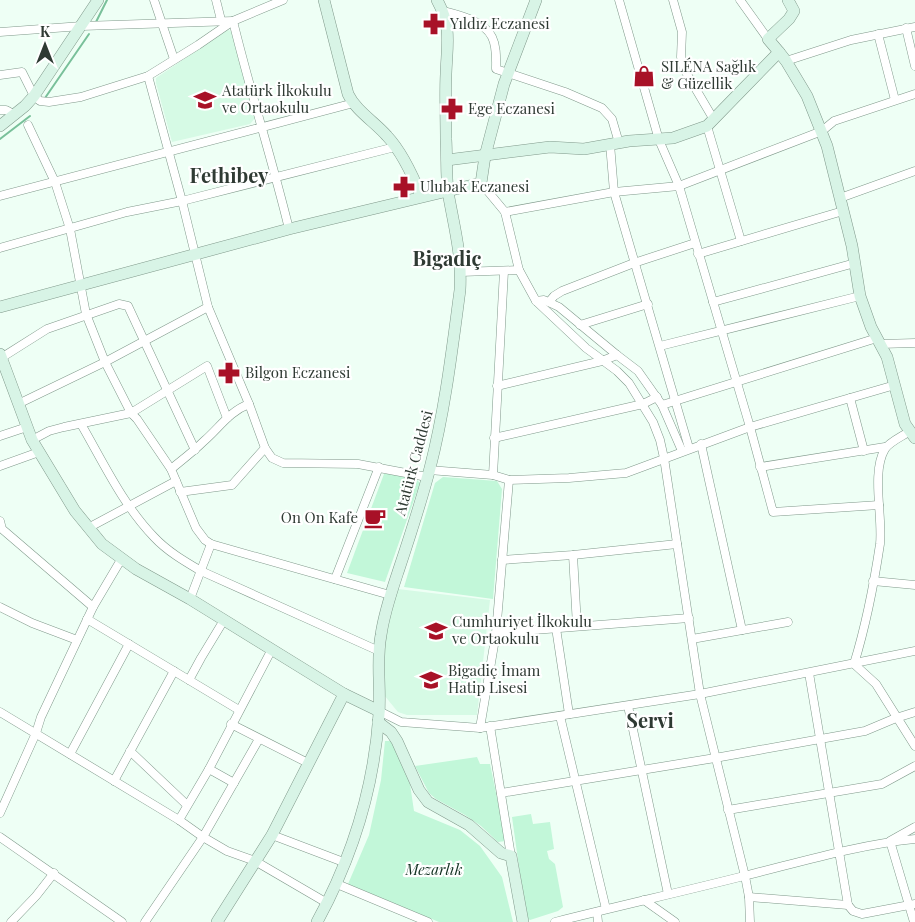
<svg xmlns="http://www.w3.org/2000/svg" width="915" height="922" viewBox="0 0 915 922" font-family="'Playfair Display',serif">
<style>
.built{fill:#d6fae5}
.green{fill:#c2f7d9}
.lines{fill:none;stroke-linecap:round;stroke-linejoin:round}
.stream{stroke:#79c09a;stroke-width:2}
.street-casing{stroke:#80998b;stroke-width:9}
.secondary-casing{stroke:#80998b;stroke-width:12}
.street{stroke:#fff;stroke-width:8}
.secondary{stroke:#d8f4e6;stroke-width:11}
.labels{text-anchor:middle;stroke-width:4.5;stroke-linejoin:round;paint-order:stroke}
.poi-label{font-size:15px;fill:#2f3a33;stroke:#fff;text-anchor:start}
.street-label{font-size:15px;fill:#2f3a33;stroke:#fff}
.park-label{font-size:15px;font-style:italic;fill:#113121;stroke:#fff}
.district-label{font-size:20px;font-weight:bold;fill:#2f3a33;stroke:#fff}
</style>
<rect width="100%" height="100%" fill="#eefff5"/>
<g class="built">
<polygon points="227,30 233,31 255,118 250,124 172,142 156,83 156,78"/>
<polygon points="398,589 490,600 477,715 407,715 398,712 384,695 383,640"/>
</g>
<g class="green">
<polygon points="391,473 415,478 420,483 385,582 347,573 384,474"/>
<polygon points="443,477 497,481 502,489 493,599 404,587 435,483"/>
<polygon points="385,741 392,741 410,784 414,811 460,830 480,846 502,877 513,922 439,922 348,884 369,835 381,780"/>
<polygon points="477,757 480,764 490,764 506,841 498,842 481,826 465,815 436,799 429,793 415,766"/>
<polygon points="531,814 533,824 550,822 554,849 547,851 549,859 555,864 563,907 558,911 530,920 526,917 512,817"/>
</g>
<g class="lines">
<g class="stream">
<polyline points="96,22 107,0"/>
<polyline points="45,98 89,34"/>
<polyline points="0,139 30,116"/>
</g>
<g class="street-casing">
<g id="street">
<polyline points="154,0 174,59"/>
<polyline points="216,0 221,20"/>
<polyline points="619,0 659,140 679,186 750,427 773,512 879,505"/>
<polyline points="673,0 682,32 681,57 684,69 714,120"/>
<polyline points="740,0 768,39"/>
<path d="M443,11C459,15 484,21 492,37C497,47 496,59 496,69L565,92L602,108L612,119L619,143"/>
<polyline points="906,28 915,66"/>
<path d="M0,32L82,26L233,21C250,91 272,159 289,229"/>
<polyline points="878,34 895,100"/>
<polyline points="786,61 851,40 915,27"/>
<polyline points="0,75 22,72 34,96 40,101 49,102 81,97 148,76 198,45 233,21 283,0"/>
<polyline points="148,76 182,201 208,307 249,404 265,448 272,458 283,463 358,464 427,477"/>
<polyline points="0,110 6,110 15,115"/>
<polyline points="28,125 55,182 70,229 86,314 105,362 131,413 207,366 227,418"/>
<polyline points="707,126 741,241"/>
<polyline points="610,144 614,192 689,448"/>
<polyline points="481,183 505,212 519,270"/>
<polyline points="0,196 354,103"/>
<polyline points="840,198 915,171"/>
<polyline points="505,212 614,192 679,186 822,131 834,121 915,94"/>
<polyline points="0,248 127,212 182,201 395,147"/>
<polyline points="698,254 843,211"/>
<polyline points="461,272 519,270 536,301 586,348 617,371 629,383 653,422 660,440 664,458 700,694 745,876 749,897 750,922"/>
<polyline points="536,301 544,300 559,307 617,355 638,371 662,405 682,451"/>
<polyline points="549,302 554,296 562,291 634,263 695,243"/>
<polyline points="713,302 855,263"/>
<polyline points="580,325 648,304"/>
<polyline points="880,344 915,343"/>
<polyline points="660,346 860,296"/>
<polyline points="1,358 47,329 119,304 128,306 195,450"/>
<polyline points="497,386 602,361 617,355"/>
<polyline points="850,398 864,451"/>
<polyline points="18,404 105,362 208,307"/>
<path d="M249,404C230,411 219,428 204,441C194,451 182,460 171,469L196,528L205,540L211,544L390,595"/>
<polyline points="662,405 877,338"/>
<path d="M81,424C103,462 123,505 154,537C167,551 184,561 201,571L379,651"/>
<path d="M910,431C903,436 889,442 885,449C871,472 883,517 880,544C874,584 866,625 854,664L876,684L915,746"/>
<polyline points="0,436 27,427"/>
<polyline points="494,438 643,404 657,397"/>
<polyline points="32,440 49,431 64,427 131,413 137,419 171,469"/>
<polyline points="701,444 742,630"/>
<polyline points="0,466 39,452"/>
<polyline points="760,467 885,447"/>
<polyline points="429,470 493,475 509,480 569,478 626,473 750,427 895,385"/>
<polyline points="493,475 504,271"/>
<polyline points="180,492 232,485 265,448"/>
<polyline points="0,521 2,529 93,607"/>
<polyline points="88,528 176,481"/>
<polyline points="573,555 577,626"/>
<polyline points="502,560 573,555 677,544"/>
<polyline points="335,579 379,467"/>
<polyline points="873,581 915,585"/>
<polyline points="190,599 211,544"/>
<polyline points="0,607 32,623 77,640"/>
<polyline points="87,619 239,710"/>
<polyline points="556,628 569,714"/>
<polyline points="496,633 689,618"/>
<polyline points="692,639 788,622"/>
<polyline points="809,673 848,905 853,911 862,914 915,904"/>
<polyline points="189,680 201,658 224,620"/>
<polyline points="628,706 668,894"/>
<polyline points="379,711 401,722 480,728 700,694 915,651"/>
<polyline points="0,712 179,820 203,837 227,851 255,861 327,903"/>
<polyline points="560,716 606,909"/>
<polyline points="231,724 308,763"/>
<polyline points="490,726 511,856"/>
<polyline points="480,728 496,633 509,480"/>
<polyline points="130,751 187,805"/>
<polyline points="70,754 129,644"/>
<polyline points="209,769 234,783"/>
<polyline points="114,781 174,671"/>
<polyline points="501,793 715,758 865,731 896,718 915,712"/>
<polyline points="728,810 882,784 915,766"/>
<polyline points="0,813 36,733 41,717 93,607 122,558"/>
<polyline points="179,820 209,769 272,649"/>
<polyline points="272,835 346,863"/>
<polyline points="0,837 122,922"/>
<polyline points="337,884 428,922"/>
<polyline points="749,897 848,905"/>
<polyline points="644,900 675,922"/>
<polyline points="597,912 598,922"/>
<polyline points="11,922 36,896 54,873"/>
<polyline points="145,922 203,837 259,739"/>
<path d="M555,922C618,906 681,892 744,876C801,862 856,845 915,839"/>
<polyline points="914,922 890,841 915,827"/>
</g>
</g>
<g class="secondary-casing">
<g id="secondary">
<path d="M324,0L348,94C356,111 375,122 387,136C402,152 413,176 421,196"/>
<polyline points="779,52 786,61 807,96 827,146 852,246 860,296 871,327 887,357 905,424 915,438"/>
<polyline points="0,126 25,106 34,96 98,0"/>
<polyline points="447,160 550,147 584,149 629,141 673,138 707,126 779,52 768,39 789,19 794,11 788,0"/>
<polyline points="0,307 289,229 481,183 485,156 504,84 536,0"/>
<polyline points="0,354 32,440 75,511 102,544 136,569 190,599 344,694 379,711"/>
<polyline points="378,722 391,732 397,741 419,790 428,802 469,825 501,853 511,856 523,922"/>
<polyline points="217,922 272,835 344,694"/>
<path d="M317,922C352,858 374,787 379,714C381,687 376,661 381,635C384,613 392,590 399,569C410,536 421,502 430,468C445,410 452,350 460,290C462,253 454,227 448,192C446,175 447,156 446,139C446,117 445,95 446,74C447,44 452,27 437,0"/>
</g>
</g>
<use href="#street" class="street"/>
<use href="#secondary" class="secondary"/>
</g>
<defs>
<g id="pharmacy-bare" transform="scale(1.725)"><path d="M-2-6h4v4h4v4h-4v4h-4v-4h-4v-4h4Z" fill="#a81127" stroke="#fff" stroke-width="2.5" paint-order="stroke"/></g>
<g id="shop-bare" transform="scale(1.725)"><path d="M-5-2.5h2.3a2.7 3.5 0 0 1 5.4 0H5L5.5 6h-11ZM-1.5-2.5h3a1.5 2.3 0 0 0-3 0Z" fill="#a81127" stroke="#fff" stroke-width="2.5" paint-order="stroke"/></g>
<g id="school-bare" transform="scale(1.725)"><path d="M0-5L7-2L0 1L-7-2ZM-4 1L0 2.5L4 1V4Q0 6-4 4Z" fill="#a81127" stroke="#fff" stroke-width="2.5" paint-order="stroke"/></g>
<g id="cafe-bare" transform="scale(1.725)"><path d="M-5.5-4.5H6V0H3Q3 3.5 0 3.5H-2.5Q-5.5 3.5-5.5 0ZM3-3.2v2h1.7v-2ZM-6 4.5H4V6H-6Z" fill="#a81127" stroke="#fff" stroke-width="2.5" paint-order="stroke"/></g>
</defs>
<g fill-rule="evenodd">
<use href="#pharmacy-bare" x="434" y="24"/>
<use href="#shop-bare" x="644" y="76"/>
<use href="#school-bare" x="205" y="100"/>
<use href="#pharmacy-bare" x="452" y="109"/>
<use href="#pharmacy-bare" x="404" y="187"/>
<use href="#pharmacy-bare" x="229" y="373"/>
<use href="#cafe-bare" x="375" y="518"/>
<use href="#school-bare" x="436" y="631"/>
<use href="#school-bare" x="431" y="680"/>
</g>
<g class="labels">
<g class="poi-label">
<text x="450" y="29">Yıldız Eczanesi</text>
<text x="661" y="72">SILÉNA Sağlık<tspan x="661" dy="17">&amp; Güzellik</tspan></text>
<text x="222" y="96">Atatürk İlkokulu<tspan x="222" dy="17">ve Ortaokulu</tspan></text>
<text x="468" y="114">Ege Eczanesi</text>
<text x="420" y="192">Ulubak Eczanesi</text>
<text x="245" y="378">Bilgon Eczanesi</text>
<text x="358" y="523" text-anchor="end">On On Kafe</text>
<text x="452" y="627">Cumhuriyet İlkokulu<tspan x="452" dy="17">ve Ortaokulu</tspan></text>
<text x="448" y="676">Bigadiç İmam<tspan x="448" dy="17">Hatip Lisesi</tspan></text>
</g>
<g class="street-label">
<text transform="translate(414 463) rotate(-75)" y="5">Atatürk Caddesi</text>
</g>
<g class="park-label">
<text x="434" y="875">Mezarlık</text>
</g>
<g class="district-label">
<text x="229" y="183">Fethibey</text>
<text x="447" y="266">Bigadiç</text>
<text x="650" y="728">Servi</text>
</g>
</g>
<g transform="translate(45 45)" stroke="#ffffff" stroke-width="4" paint-order="stroke">
<path d="M0-4L9 19L0 12L-9 19Z" fill="#2f3a33"/>
<text y="-8" font-size="14" font-weight="bold" text-anchor="middle" fill="#2f3a33">K</text>
</g>
</svg>
